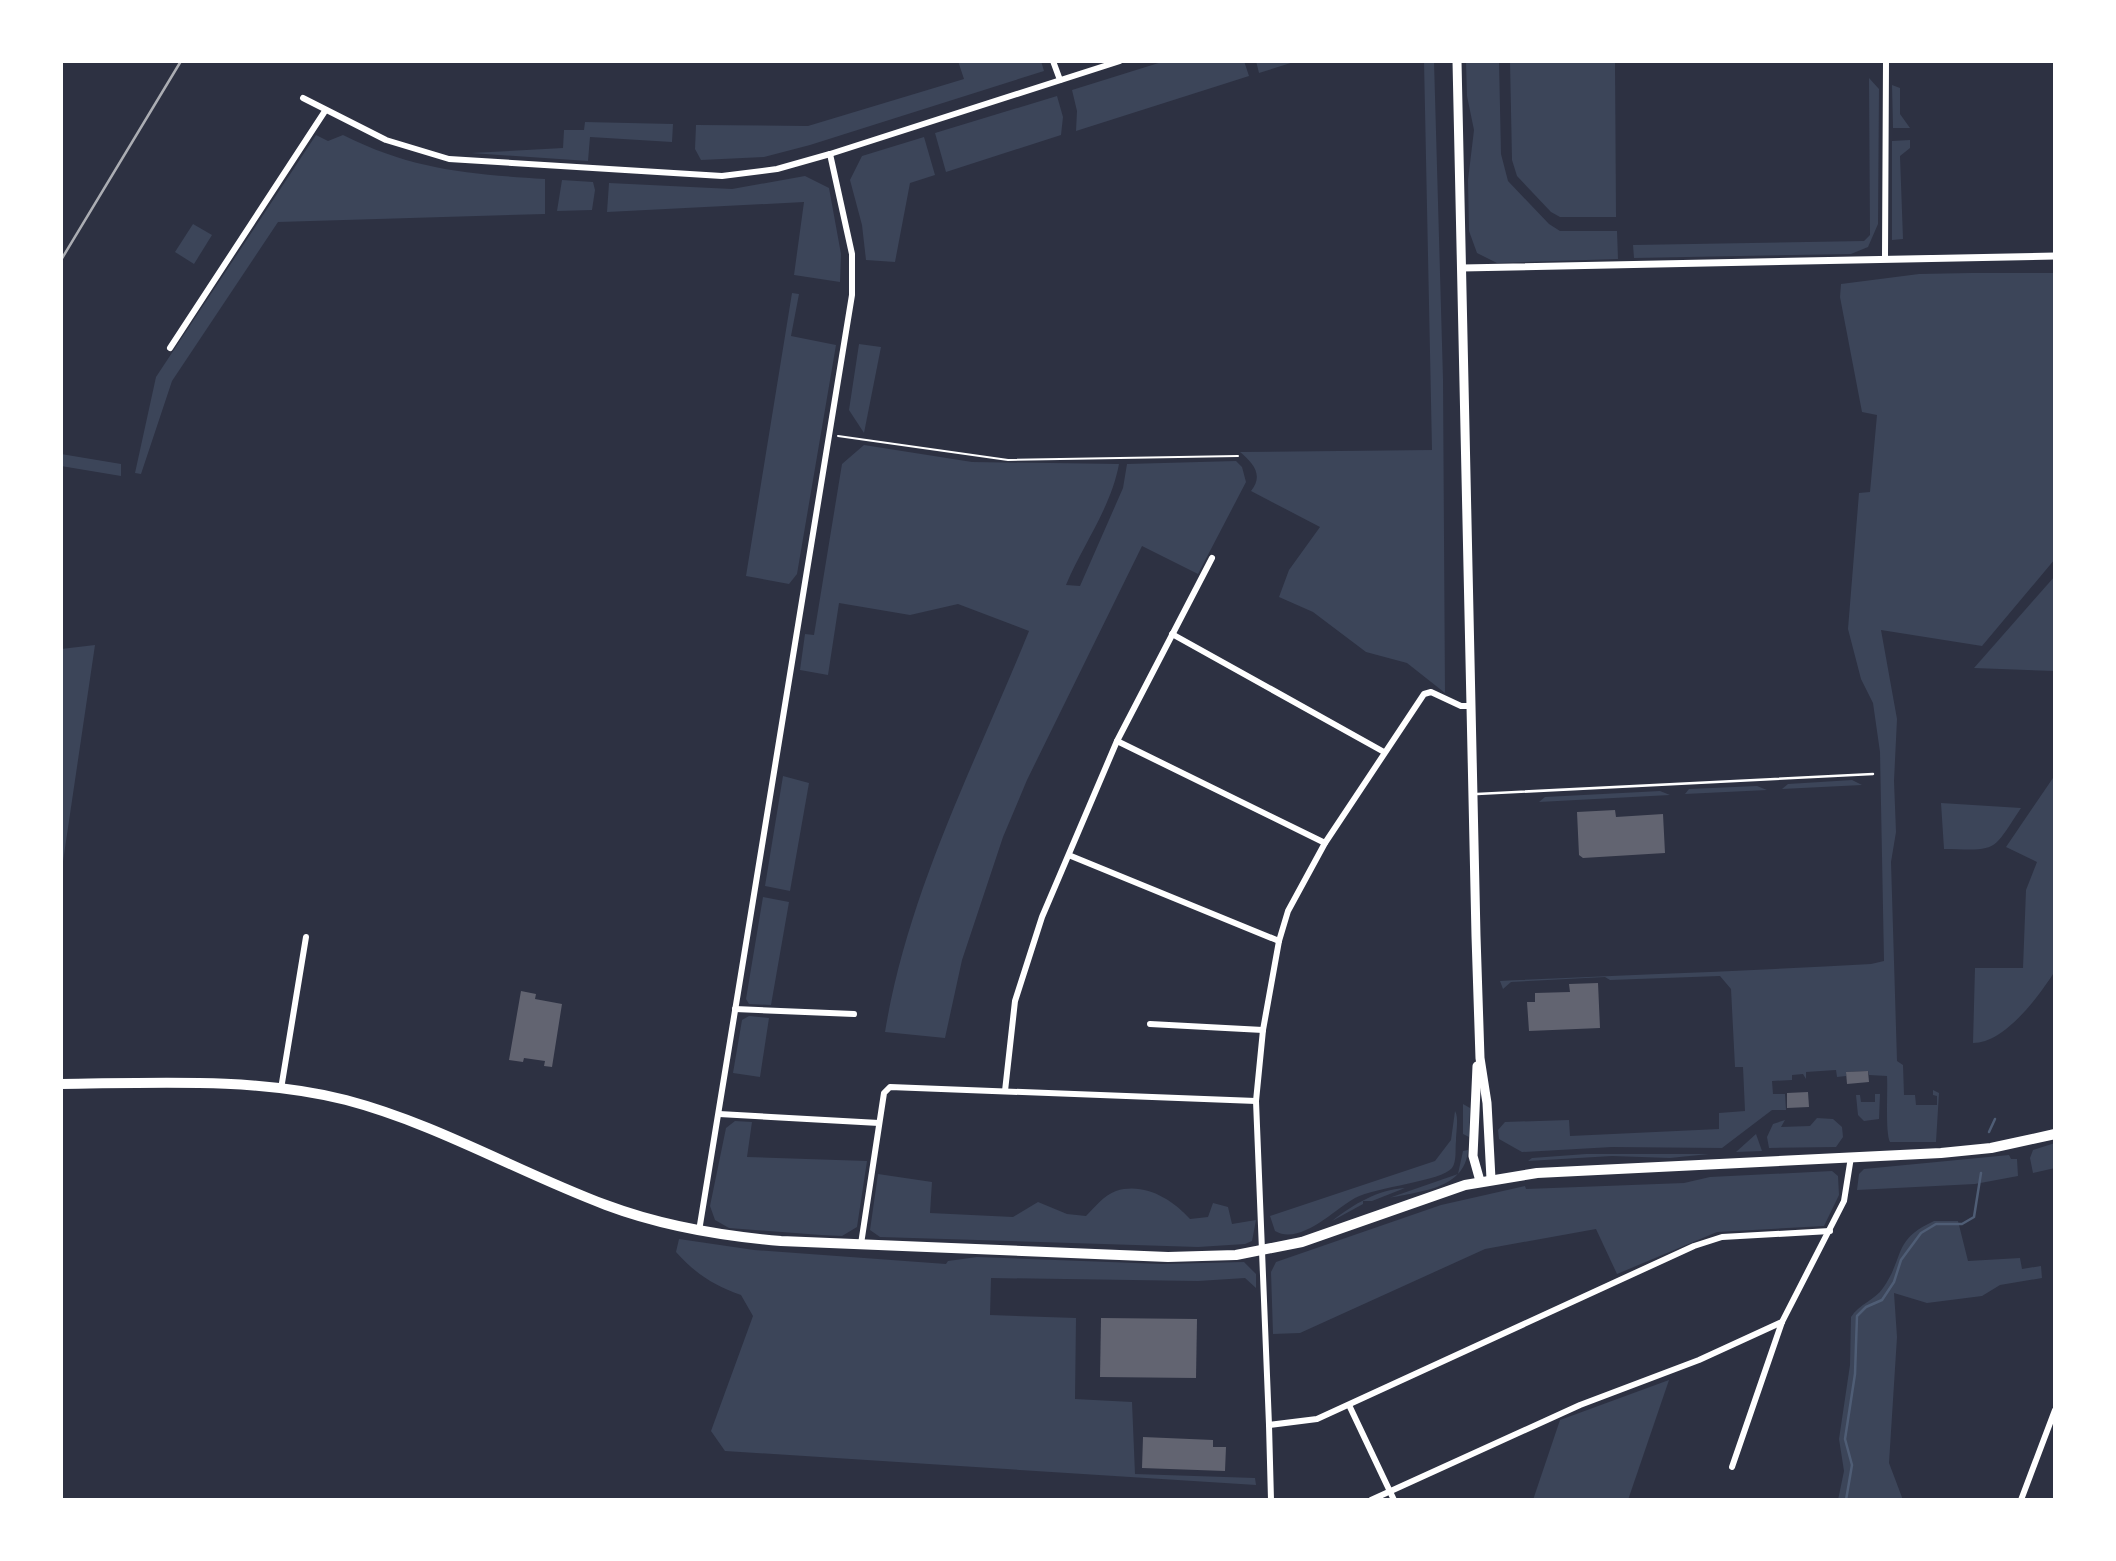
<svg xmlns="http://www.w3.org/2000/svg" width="2116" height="1561" viewBox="0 0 2116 1561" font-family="Literata,serif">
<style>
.green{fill:#3c4559}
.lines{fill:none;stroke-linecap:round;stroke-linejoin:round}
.stream{stroke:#4f5d75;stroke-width:2.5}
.building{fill:#626471}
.path{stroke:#fff;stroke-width:2}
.service{stroke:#fff;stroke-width:2.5}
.minor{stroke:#fff;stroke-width:6}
.tertiary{stroke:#fff;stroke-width:7}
.secondary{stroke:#fff;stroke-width:9}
.primary{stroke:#fff;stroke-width:10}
.rail{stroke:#abadb3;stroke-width:2.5}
</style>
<rect width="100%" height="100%" fill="#2d3142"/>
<g class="green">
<polygon points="958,61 1041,61 1044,71 810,145 764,157 701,160 695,149 696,125 808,126 964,79"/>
<polygon points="1165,61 1244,61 1249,76 1076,131 1077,111 1072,90"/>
<polygon points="1256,61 1297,61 1259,73"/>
<path d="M1424,61H1434L1443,379L1445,693L1407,663L1366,652L1313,612L1279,597L1289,570L1320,527L1251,491C1264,475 1253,463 1240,452L1432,450Z"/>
<polygon points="1466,61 1499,61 1501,154 1508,181 1549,224 1560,231 1617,231 1618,259 1497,263 1477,253 1469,231 1468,180 1474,130 1467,96"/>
<polygon points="1510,61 1615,61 1616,217 1560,217 1551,212 1517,176 1512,160"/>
<polygon points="1869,78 1879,89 1878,224 1868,247 1851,254 1634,258 1633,245 1864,241 1870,235"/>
<polygon points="1892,85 1900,88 1900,114 1910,128 1893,128"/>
<polygon points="1057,96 1063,117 1061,135 946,172 935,133"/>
<polygon points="585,122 673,124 672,142 590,137 588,161 471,153 563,148 564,130 584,130"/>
<path d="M316,135L328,141L343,135C413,170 468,174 545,179V214L278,222L172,381L141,474L135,473L156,377Z"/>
<polygon points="924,137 935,175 910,183 895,262 866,260 862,225 850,180 862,156"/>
<polygon points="1910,140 1910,148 1900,156 1903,239 1892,240 1892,141"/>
<polygon points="805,176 829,188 841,254 840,282 794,275 804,202 607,212 609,183 732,189"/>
<polygon points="562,180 593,182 595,190 592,210 557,211"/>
<polygon points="193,224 212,235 194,264 175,252"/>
<path d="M1971,273H2055V559L1982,646L1881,630L1897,719L1894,781L1896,832L1891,862L1897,1061L1903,1065L1904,1095H1915L1916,1105H1937V1096L1933,1095V1090L1939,1093L1936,1142H1890C1885,1132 1888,1091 1887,1076L1869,1075L1868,1071L1846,1072V1076L1837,1077L1836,1070L1806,1072V1079L1803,1074L1792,1075V1080L1772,1081L1773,1094H1785L1786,1110H1772L1722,1148L1612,1147L1522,1152L1499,1139L1498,1130L1505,1122L1569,1120L1570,1136L1719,1129V1113L1745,1111L1743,1067H1735L1731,989L1720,976L1610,980L1605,977L1511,982L1503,989L1500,981C1624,975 1747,971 1871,964L1884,961L1880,752L1873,703L1861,679L1848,629L1859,493L1870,492L1877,415L1862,412L1840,297L1841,284L1919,274Z"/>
<polygon points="792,293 799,294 791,336 836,345 797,574 789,584 746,576"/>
<polygon points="859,344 881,347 864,433 849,410"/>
<path d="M864,445L972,462L1119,464C1111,508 1082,546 1066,585L1080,586L1123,488L1127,464L1236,461L1242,467L1246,482L1198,574L1142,546L1027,780L1003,837L962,960L945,1038L885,1032C908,891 976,762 1029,631L958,604L910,615L839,603L828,675L800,670L805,634L814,635L842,464Z"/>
<polygon points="61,454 121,464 121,476 61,466"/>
<polygon points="2055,576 2055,671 1974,668"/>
<polygon points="95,645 65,848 61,875 61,649"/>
<path d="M2055,775V971C2039,996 2005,1043 1973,1043L1975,968H2023L2026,890L2037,862L2006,847Z"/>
<polygon points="783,776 809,783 790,891 765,886"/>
<polygon points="1852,780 1862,785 1782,789 1788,784"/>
<polygon points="1757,786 1767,790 1685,794 1689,789"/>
<polygon points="1660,791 1670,795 1539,802 1545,797"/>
<path d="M1941,803L2021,808C1991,853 1999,850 1944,849Z"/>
<polygon points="763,897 789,902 771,1005 749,1004 746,999"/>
<polygon points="749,1016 769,1018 760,1077 733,1073 742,1020"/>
<polygon points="1875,1094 1880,1094 1879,1119 1864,1121 1858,1115 1856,1095 1860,1095 1861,1102 1875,1102"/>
<polygon points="1463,1104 1470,1108 1469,1137 1463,1134"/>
<path d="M1455,1111C1459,1117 1456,1132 1456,1141C1455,1149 1457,1161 1452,1168C1442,1181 1376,1187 1355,1198C1335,1209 1300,1246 1275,1231L1270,1216L1435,1161L1451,1140Z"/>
<polygon points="1817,1118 1833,1119 1842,1127 1843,1137 1836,1147 1769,1148 1767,1137 1773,1124 1785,1120 1781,1127 1810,1126"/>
<polygon points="735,1121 752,1122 747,1157 867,1161 857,1227 842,1236 821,1235 729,1228 715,1220 710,1206 726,1128"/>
<polygon points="1756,1134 1762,1151 1736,1152"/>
<polygon points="2055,1143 2055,1168 2033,1173 2030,1158 2033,1150"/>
<path d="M1468,1150C1465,1189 1421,1191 1389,1198L1458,1174L1463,1151Z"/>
<polygon points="1586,1154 1709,1154 1670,1158 1612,1156 1528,1161 1532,1158"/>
<polygon points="2009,1155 2011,1159 2017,1159 2018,1176 1975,1184 1857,1190 1859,1174 1864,1169"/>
<polygon points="1832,1171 1838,1176 1839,1195 1824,1226 1717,1232 1617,1274 1596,1229 1485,1249 1300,1333 1273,1334 1271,1272 1276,1262 1441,1205 1525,1186 1526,1189 1684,1183 1710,1177"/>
<path d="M878,1174L932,1182L930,1213L1013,1217L1038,1202L1067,1214L1086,1216C1094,1208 1104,1195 1116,1191C1144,1182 1172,1199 1190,1219L1208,1217L1213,1203L1228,1207L1232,1224L1256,1220L1252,1241L1245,1244L1198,1247L880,1237L870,1230Z"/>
<path d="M1405,1188L1372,1201H1363V1204L1332,1221C1354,1204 1377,1190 1405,1188Z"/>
<path d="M1934,1221H1958L1968,1261L2020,1258L2022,1269L2041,1266L2042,1278L2000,1285L1982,1296L1927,1303L1894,1293L1897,1337L1889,1463L1903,1500H1838L1844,1471L1839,1439L1850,1365L1851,1317C1859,1304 1875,1300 1883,1288C1905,1257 1892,1240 1934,1221Z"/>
<path d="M679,1239L754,1250L946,1264L948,1261L977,1257L1162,1264L1244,1262L1256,1274V1306V1288L1245,1278L1198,1281L991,1278L990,1315L1076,1318L1075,1399L1132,1402L1135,1474L1255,1478L1256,1485L725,1451L711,1431L753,1316L741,1295C713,1285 696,1274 676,1252Z"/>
<polygon points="1669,1380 1628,1500 1533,1500 1560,1420"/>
</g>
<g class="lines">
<g class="stream">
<polyline points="1989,1132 1995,1119"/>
<polyline points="1846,1500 1852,1465 1845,1439 1855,1374 1857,1316 1866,1307 1882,1300 1894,1282 1901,1260 1921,1233 1936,1224 1962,1224 1974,1217 1981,1173"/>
</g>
</g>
<g class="building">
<polygon points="1615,810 1616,817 1663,814 1665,853 1583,858 1579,855 1577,812"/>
<polygon points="1598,983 1600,1028 1529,1031 1527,1002 1535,1002 1535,993 1570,992 1569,984"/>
<polygon points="521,991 536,994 535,999 562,1004 552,1067 544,1066 545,1061 524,1058 523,1062 509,1060"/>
<polygon points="1868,1071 1869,1082 1847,1084 1846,1072"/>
<polygon points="1808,1092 1809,1107 1787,1108 1787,1093"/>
<polygon points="1101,1318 1197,1319 1196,1378 1100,1377"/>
<polygon points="1143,1437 1213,1440 1213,1447 1226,1447 1225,1471 1142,1468"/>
</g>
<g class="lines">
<polyline class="path" points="838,436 1008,460 1238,456"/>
<polyline class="service" points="1477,794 1873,774"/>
<g class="minor">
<polyline points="1053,61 1060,80"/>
<polyline points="303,98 386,140 449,159 722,176 777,169 830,154 1120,61"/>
<polyline points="1885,259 1886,61"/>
<polyline points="170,348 325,111"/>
<polyline points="1172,634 1384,752"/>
<polyline points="1117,741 1325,843"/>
<polyline points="1071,856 1279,941"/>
<polyline points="735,1009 854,1014"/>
<polyline points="1150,1024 1263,1030"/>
<polyline points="281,1089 306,937"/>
<polyline points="1005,1091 1015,1001 1042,917 1117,741 1212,558"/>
<polyline points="719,1114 879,1123"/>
<polyline points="699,1231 852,295 852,254 830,154"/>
<polyline points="861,1244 884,1093 890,1087 1256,1101"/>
<polyline points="1349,1405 1394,1500"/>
<polyline points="1269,1425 1256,1101 1263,1030 1279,941 1288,911 1325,843 1424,694 1431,692 1461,706 1472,706"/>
<polyline points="1732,1467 1782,1322 1844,1201 1851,1157"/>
<polyline points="1271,1500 1269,1425 1317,1419 1694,1246 1722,1237 1830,1231"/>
<polyline points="1371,1500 1580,1405 1699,1360 1782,1322"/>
<polyline points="2021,1500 2055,1410"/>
</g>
<polyline class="tertiary" points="1462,268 2055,256"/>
<g class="secondary">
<polyline points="1457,61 1476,936 1480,1058 1487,1103 1491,1179"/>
<polyline points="1477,1066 1473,1156 1480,1181"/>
</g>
<path class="primary" d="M61,1084C155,1083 255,1077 346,1100C437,1124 518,1172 606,1205C662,1226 721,1236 781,1241L1168,1257L1236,1255L1302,1242L1465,1185L1537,1173L1941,1153L1991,1148L2055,1134"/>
<polyline class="rail" points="61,260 181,61"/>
</g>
<rect width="2116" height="1561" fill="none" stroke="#ffffff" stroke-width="126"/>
</svg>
